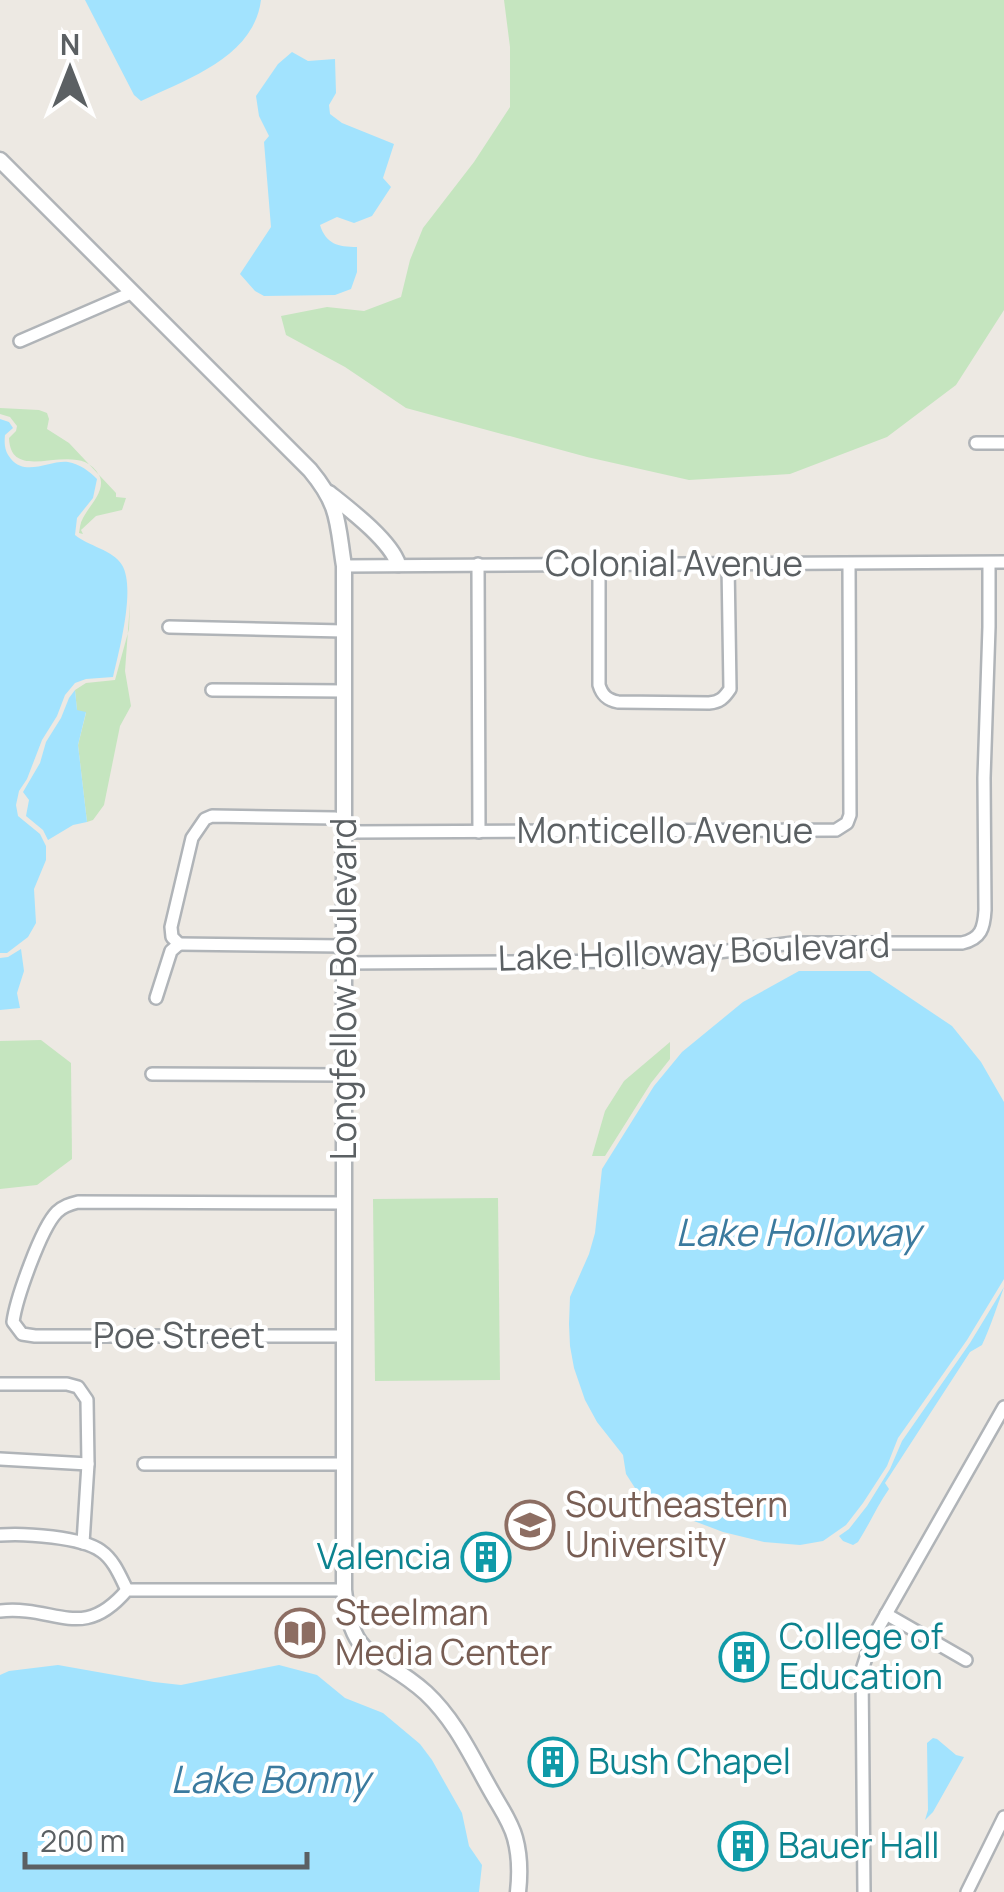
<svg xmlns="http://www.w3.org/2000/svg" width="1004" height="1892" viewBox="0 0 1004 1892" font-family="Manrope,sans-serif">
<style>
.green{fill:#c5e5bf}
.water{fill:#a2e3fe}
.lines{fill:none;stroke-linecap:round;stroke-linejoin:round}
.minor-casing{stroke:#b0b4b8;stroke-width:16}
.tertiary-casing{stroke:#b0b4b8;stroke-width:19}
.minor{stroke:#fff;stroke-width:11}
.tertiary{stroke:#fff;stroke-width:14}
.labels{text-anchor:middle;stroke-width:8;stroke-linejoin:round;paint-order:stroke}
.street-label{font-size:35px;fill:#5b6063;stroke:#fff}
.education-label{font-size:35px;fill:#785e54;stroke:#fff;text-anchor:start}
.culture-label{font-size:35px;fill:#0d838f;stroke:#fff;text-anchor:start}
.water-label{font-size:38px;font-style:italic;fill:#3b7a9e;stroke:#fff}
</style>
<rect width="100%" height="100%" fill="#ede9e3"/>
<g class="green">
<polygon points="504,0 1004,0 1004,310 956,385 887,437 790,474 689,480 587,457 406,408 345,367 286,335 281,316 327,307 364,311 401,297 410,260 423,228 474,162 510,107 510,47"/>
<path d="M0,408L39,410L47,413L49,419L47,429L69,443L116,493V497L126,498L122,510L96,516L81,530L83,534L79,533C80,528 80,523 83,518C89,506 107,490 99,475C78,436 11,488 9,438L16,431L17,426L10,417L0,414Z"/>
<polygon points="130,603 125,671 131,706 120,726 104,805 93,820 87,822 78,745 86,713 77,711 75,690 86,683 115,680 129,629"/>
<polygon points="41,1040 71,1063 72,1159 37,1185 0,1189 0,1041"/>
<polygon points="670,1042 670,1059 651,1083 605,1156 592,1156 605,1111 624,1081"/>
<polygon points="498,1198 500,1380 375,1381 373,1199"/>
</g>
<g class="water">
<path d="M85,0H261C254,57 187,79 141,101L134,95Z"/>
<path d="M292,52L308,61L335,59L336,93L329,105L330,114L342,123L394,144L383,178L391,187L372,216L354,223L337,217L320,225C326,244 338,247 357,247V272L351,289L335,295L264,296L255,291L240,274L271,227L264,142L269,136L259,116L256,96L278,64Z"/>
<path d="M0,419L9,422L13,428L5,435C4,445 5,452 11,459C26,477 50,460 68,462C80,464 89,471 97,479L93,498L77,518L75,535C88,546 113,550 122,565C136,588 119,651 113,677L86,679L75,683L65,695L57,716L42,740L27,779L19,791L16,805L18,816L40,834L46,846V860L34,889L36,923L28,937L7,953H0Z"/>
<polygon points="75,690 77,710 86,712 78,745 87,822 73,825 48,840 43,830 26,816 29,800 23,792 40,763 46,742 61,718 69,698"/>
<polygon points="21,949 24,971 17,993 20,1008 0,1010 0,958 8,957"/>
<polygon points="799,971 870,971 952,1026 981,1062 1004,1102 1004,1279 967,1340 898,1438 887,1466 863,1503 846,1525 823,1541 800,1545 764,1542 723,1532 686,1518 635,1488 626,1474 623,1455 597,1422 585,1400 574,1368 570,1346 569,1324 570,1297 589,1254 595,1233 602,1169 654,1086 682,1052 743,1002"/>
<path d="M1004,1287C997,1306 991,1326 982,1345L970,1352L885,1483L889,1489C877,1506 869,1525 858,1542L853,1545L843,1541L839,1536L849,1529L867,1506L890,1469L902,1441L970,1343Z"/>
<polygon points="58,1665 154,1682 181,1685 279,1665 317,1675 345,1698 383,1713 420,1744 432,1760 462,1813 469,1846 482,1865 479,1892 0,1892 0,1675 9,1671"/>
<polygon points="933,1738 937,1739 956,1755 964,1757 933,1812 925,1820 928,1810 927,1743"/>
</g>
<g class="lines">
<g class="minor-casing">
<g id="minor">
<polyline points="20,341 131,293"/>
<polyline points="976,443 1004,443"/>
<polyline points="478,564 479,832"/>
<path d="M599,564V685C602,695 607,700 618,702L709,703C720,702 724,698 730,689L728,564"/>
<polyline points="344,566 1004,562"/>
<polyline points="169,627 343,631"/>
<polyline points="212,690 343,691"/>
<polyline points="179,944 172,937 171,927 192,838 205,819 212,816 335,818 354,832 836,830 847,823 850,815 849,564"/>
<polyline points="179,944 344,946"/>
<path d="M344,963L644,961L793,943H962C981,939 984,928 985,910L984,778L989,627V563"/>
<polyline points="156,998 171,951 179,944"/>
<polyline points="152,1074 344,1075"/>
<path d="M344,1203L78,1202C70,1204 63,1206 57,1212C41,1228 16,1299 13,1322L22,1334L35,1336H345"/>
<polyline points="0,1384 67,1384 78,1387 87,1400 88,1464 83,1543"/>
<polyline points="0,1459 88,1464"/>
<polyline points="144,1464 345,1464"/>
<path d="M0,1535C24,1533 82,1537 101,1551C114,1560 120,1576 127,1590"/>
<path d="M0,1611C56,1605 82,1643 127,1590H344"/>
<polyline points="886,1614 966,1660"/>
<polyline points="864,1892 862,1670 872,1639 1004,1407"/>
<polyline points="967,1892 1004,1817"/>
</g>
</g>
<g class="tertiary-casing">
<g id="tertiary">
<path d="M0,160L310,470C340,506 337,522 344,566V1590C352,1665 380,1651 426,1693C457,1722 473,1760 494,1796C502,1810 511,1823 515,1838C520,1856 520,1874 518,1892"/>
<path d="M329,493C349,509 390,540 398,564"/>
</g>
</g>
<use href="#minor" class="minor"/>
<use href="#tertiary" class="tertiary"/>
</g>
<defs>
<g id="university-ring" transform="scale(2.5)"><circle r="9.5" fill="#fff" stroke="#8d6e63" stroke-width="1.5"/><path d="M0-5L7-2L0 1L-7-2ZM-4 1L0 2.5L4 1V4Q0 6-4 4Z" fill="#8d6e63"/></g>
<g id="building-ring" transform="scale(2.5)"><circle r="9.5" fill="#fff" stroke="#0f9aa8" stroke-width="1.5"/><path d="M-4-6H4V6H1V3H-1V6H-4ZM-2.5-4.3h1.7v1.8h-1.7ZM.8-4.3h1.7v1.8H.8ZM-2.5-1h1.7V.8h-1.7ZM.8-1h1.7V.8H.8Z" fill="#0f9aa8"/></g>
<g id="library-ring" transform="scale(2.5)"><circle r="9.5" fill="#fff" stroke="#8d6e63" stroke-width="1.5"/><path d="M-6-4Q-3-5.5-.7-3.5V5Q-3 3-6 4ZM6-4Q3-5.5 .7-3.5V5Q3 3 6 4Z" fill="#8d6e63"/></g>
</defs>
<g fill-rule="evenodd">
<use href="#university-ring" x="530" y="1525"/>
<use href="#building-ring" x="486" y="1557"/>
<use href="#library-ring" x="300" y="1633"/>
<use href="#building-ring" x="744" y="1657"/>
<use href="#building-ring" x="553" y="1762"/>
<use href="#building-ring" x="743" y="1846"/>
</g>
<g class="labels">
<g class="street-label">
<text x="674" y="576">Colonial Avenue</text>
<text x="665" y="843">Monticello Avenue</text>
<text transform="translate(694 952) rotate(-2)" y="12">Lake Holloway Boulevard</text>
<text transform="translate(344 989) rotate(-90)" y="12">Longfellow Boulevard</text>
<text x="179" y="1348">Poe Street</text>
</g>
<g class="education-label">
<text x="565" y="1517">Southeastern<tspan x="565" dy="40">University</tspan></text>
<text x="335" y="1625">Steelman<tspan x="335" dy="40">Media Center</tspan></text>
</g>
<g class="culture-label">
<text x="451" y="1569" text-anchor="end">Valencia</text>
<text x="779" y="1649">College of<tspan x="779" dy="40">Education</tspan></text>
<text x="588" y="1774">Bush Chapel</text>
<text x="778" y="1858">Bauer Hall</text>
</g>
<g class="water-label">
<text x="798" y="1246">Lake Holloway</text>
<text x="270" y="1793">Lake Bonny</text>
</g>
</g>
<g transform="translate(70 70)" stroke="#ffffff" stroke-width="8" paint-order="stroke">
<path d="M0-8L18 38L0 25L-18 38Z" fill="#5b6063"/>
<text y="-15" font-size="28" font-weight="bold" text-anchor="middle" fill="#5b6063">N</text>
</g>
<path d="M25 1852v15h282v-15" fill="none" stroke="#5b6063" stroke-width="5"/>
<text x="40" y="1852" font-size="30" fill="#5b6063" stroke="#ffffff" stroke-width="8" paint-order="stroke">200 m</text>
</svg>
